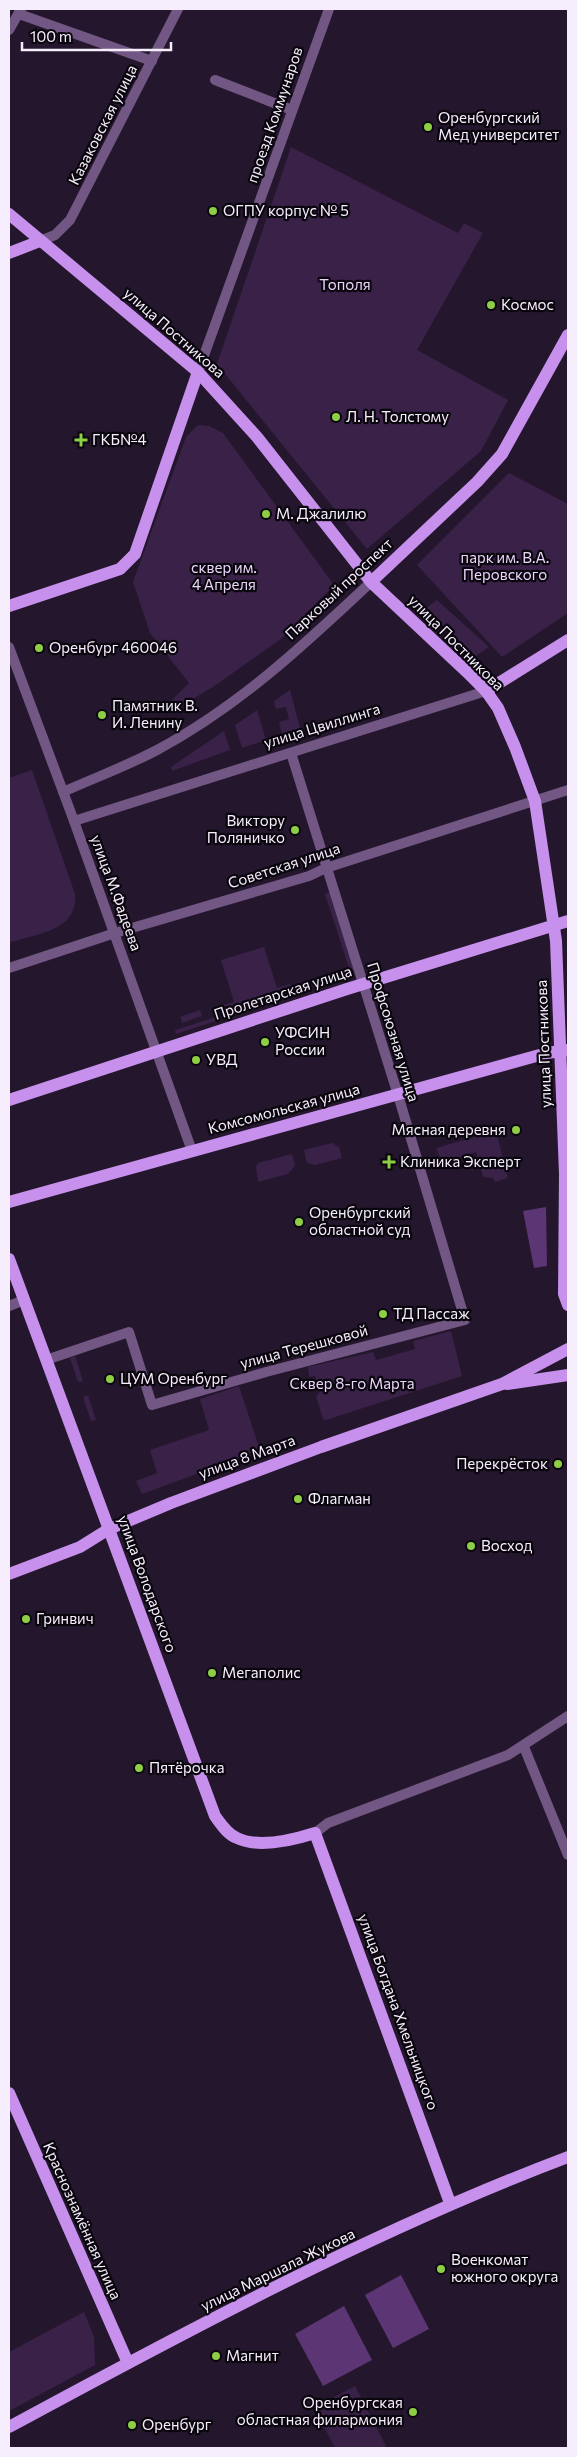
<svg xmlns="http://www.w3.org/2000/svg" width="577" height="2457" viewBox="0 0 577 2457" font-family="Commissioner,sans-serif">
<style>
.green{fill:#392148}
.forest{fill:#5c3574}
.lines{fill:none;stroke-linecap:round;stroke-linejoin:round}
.minor{stroke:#725784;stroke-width:10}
.major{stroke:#c890ed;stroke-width:12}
.poi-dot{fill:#8dce44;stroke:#0a060e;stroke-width:2}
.labels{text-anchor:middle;stroke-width:4.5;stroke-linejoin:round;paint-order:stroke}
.street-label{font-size:15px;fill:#f7eefd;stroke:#0a060e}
.poi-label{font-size:15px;fill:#f7eefd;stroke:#0a060e;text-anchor:start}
.park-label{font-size:15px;fill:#ead5fa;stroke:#0a060e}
</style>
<rect width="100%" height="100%" fill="#24172d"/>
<g class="green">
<polygon points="291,147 458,233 464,223 483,233 417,350 508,400 481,451 367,549 217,364"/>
<polygon points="198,425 209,426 223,433 334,585 282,638 213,687 181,706 170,702 189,683 150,633 133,582 186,437"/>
<polygon points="509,473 568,504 568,613 502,657 417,565"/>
<polygon points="437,600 489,647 476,656 425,609"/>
<polygon points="290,690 300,728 282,734 279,722 289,719 286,707 276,709 274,701"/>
<polygon points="257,710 266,740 242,748 235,725"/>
<polygon points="224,731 230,750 172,771 171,767"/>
<path d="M32,770L75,894C78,932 37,933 9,943V778Z"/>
<polygon points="330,892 355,969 350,971 325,894"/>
<polygon points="264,947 277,988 290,984 291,986 225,1008 224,1005 234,1002 221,960"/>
<polygon points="200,1010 202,1016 182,1023 180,1017"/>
<polygon points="219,1016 219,1020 176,1034 175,1030"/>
<polygon points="496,1131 508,1178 495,1182 493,1178 483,1177 476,1152 459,1157 459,1162 443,1165 436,1148"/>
<polygon points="332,1143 339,1147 342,1158 315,1165 307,1163 304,1150"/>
<polygon points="292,1154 295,1166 288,1174 258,1182 256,1167 258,1163"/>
<polygon points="451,1331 462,1376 326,1420 323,1419 316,1396 320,1392 315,1376 309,1377 308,1367 373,1352 376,1360 415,1349 413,1341"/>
<polygon points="75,1356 83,1381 78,1382 70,1358"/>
<polygon points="239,1386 259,1447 251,1454 142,1494 136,1481 157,1473 150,1450 209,1430 200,1399"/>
<polygon points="88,1395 96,1420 91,1421 83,1397"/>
<polygon points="84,2312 94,2337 95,2365 9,2411 9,2352"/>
<polygon points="355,2386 387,2448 335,2448 314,2408"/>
</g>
<g class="forest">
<polygon points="546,1207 547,1266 534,1268 523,1211"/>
<polygon points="401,2275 429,2329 393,2348 365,2295"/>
<polygon points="344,2306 372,2360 323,2386 295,2334"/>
</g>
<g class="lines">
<g class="minor">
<polyline points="19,14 152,61"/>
<polyline points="9,30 21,9"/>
<polyline points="215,80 292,110"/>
<polyline points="40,241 55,235 70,220 178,9"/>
<polyline points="198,372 329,9"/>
<polyline points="9,647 74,821 192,1151"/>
<path d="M63,792C94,778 127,766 157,750C239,706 304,645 371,582"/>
<polyline points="74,821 486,691"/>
<polyline points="9,968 115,933 309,876 326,868 568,790"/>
<polyline points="9,1306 24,1300"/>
<polyline points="46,1360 129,1332 152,1405 266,1372 465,1320 398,1095 291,753"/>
<polyline points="524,1747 568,1855"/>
<polyline points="315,1833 328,1823 508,1755 568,1716"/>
</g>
<g class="major">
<polyline points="9,214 198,372 257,437 371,582 467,672 486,691 498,708 515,747 535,801 556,941 565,1174 564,1294 568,1305"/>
<polyline points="9,253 40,241"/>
<polyline points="371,582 477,482 502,454 568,335"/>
<polyline points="9,606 120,569 135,554 198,372"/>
<polyline points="486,691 568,640"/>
<polyline points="9,1100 347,989 568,921"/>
<polyline points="9,1202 547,1053 568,1050"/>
<path d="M9,1259L215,1816C221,1824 227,1834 237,1838C259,1849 293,1840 315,1833L450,2203"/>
<polyline points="507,1384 568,1375"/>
<polyline points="9,1574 80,1547 109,1529 171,1503 321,1447 502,1384 568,1349"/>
<polyline points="9,2093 128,2363"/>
<path d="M9,2427C190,2329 375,2230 568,2157"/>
</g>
</g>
<g class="poi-dot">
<circle cx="428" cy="127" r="5"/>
<circle cx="213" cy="211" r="5"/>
<circle cx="491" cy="305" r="5"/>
<circle cx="336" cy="417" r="5"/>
<path d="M78.5 432.5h5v5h5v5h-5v5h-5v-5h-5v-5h5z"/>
<circle cx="266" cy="514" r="5"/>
<circle cx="39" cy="648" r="5"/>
<circle cx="102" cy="715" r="5"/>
<circle cx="295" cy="830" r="5"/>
<circle cx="265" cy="1042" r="5"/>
<circle cx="196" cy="1060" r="5"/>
<circle cx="516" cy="1130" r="5"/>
<path d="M386.5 1154.5h5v5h5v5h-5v5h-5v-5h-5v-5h5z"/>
<circle cx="299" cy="1222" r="5"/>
<circle cx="383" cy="1314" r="5"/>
<circle cx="110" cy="1379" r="5"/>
<circle cx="558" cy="1464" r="5"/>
<circle cx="298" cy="1499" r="5"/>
<circle cx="471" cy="1546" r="5"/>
<circle cx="26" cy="1619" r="5"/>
<circle cx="212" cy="1673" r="5"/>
<circle cx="139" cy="1768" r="5"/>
<circle cx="441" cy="2269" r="5"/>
<circle cx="216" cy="2356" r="5"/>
<circle cx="413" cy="2412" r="5"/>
<circle cx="132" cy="2425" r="5"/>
</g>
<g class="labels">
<g class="street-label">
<text transform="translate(275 115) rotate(-71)" y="5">проезд Коммунаров</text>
<text transform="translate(103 125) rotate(-63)" y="5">Казаковская улица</text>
<text transform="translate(174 333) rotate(41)" y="5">улица Постникова</text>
<text transform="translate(339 589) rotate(-43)" y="5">Парковый проспект</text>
<text transform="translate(456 643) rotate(45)" y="5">улица Постникова</text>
<text transform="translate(322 726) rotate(-17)" y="5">улица Цвиллинга</text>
<text transform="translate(284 866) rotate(-18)" y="5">Советская улица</text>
<text transform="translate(116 893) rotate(70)" y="5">улица М.Фадеева</text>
<text transform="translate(283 993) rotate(-18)" y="5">Пролетарская улица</text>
<text transform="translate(393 1032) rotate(73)" y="5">Профсоюзная улица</text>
<text transform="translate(544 1044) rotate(-92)" y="5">улица Постникова</text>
<text transform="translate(284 1109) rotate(-15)" y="5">Комсомольская улица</text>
<text transform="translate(304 1347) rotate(-15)" y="5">улица Терешковой</text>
<text transform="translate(247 1457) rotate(-20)" y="5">улица 8 Марта</text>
<text transform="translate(147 1584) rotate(70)" y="5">улица Володарского</text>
<text transform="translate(398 2012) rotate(70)" y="5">улица Богдана Хмельницкого</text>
<text transform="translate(82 2221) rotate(66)" y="5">Краснознамённая улица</text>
<text transform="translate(278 2270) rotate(-26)" y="5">улица Маршала Жукова</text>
</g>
<g class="poi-label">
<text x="438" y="123">Оренбургский<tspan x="438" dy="17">Мед университет</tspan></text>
<text x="223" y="216">ОГПУ корпус № 5</text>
<text x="501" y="310">Космос</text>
<text x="346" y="422">Л. Н. Толстому</text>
<text x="92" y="445">ГКБ№4</text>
<text x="276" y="519">М. Джалилю</text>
<text x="49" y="653">Оренбург 460046</text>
<text x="112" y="711">Памятник В.<tspan x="112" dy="17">И. Ленину</tspan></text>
<text x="285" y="826" text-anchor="end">Виктору<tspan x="285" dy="17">Поляничко</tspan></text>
<text x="275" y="1038">УФСИН<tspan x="275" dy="17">России</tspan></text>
<text x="206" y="1065">УВД</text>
<text x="506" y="1135" text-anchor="end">Мясная деревня</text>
<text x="400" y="1167">Клиника Эксперт</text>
<text x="309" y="1218">Оренбургский<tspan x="309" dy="17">областной суд</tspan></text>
<text x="393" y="1319">ТД Пассаж</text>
<text x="120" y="1384">ЦУМ Оренбург</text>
<text x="548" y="1469" text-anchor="end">Перекрёсток</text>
<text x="308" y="1504">Флагман</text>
<text x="481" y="1551">Восход</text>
<text x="36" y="1624">Гринвич</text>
<text x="222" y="1678">Мегаполис</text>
<text x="149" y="1773">Пятёрочка</text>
<text x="451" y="2265">Военкомат<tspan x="451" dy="17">южного округа</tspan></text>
<text x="226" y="2361">Магнит</text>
<text x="403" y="2408" text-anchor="end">Оренбургская<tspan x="403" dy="17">областная филармония</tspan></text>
<text x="142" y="2430">Оренбург</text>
</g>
<g class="park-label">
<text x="345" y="290">Тополя</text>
<text x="505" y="563">парк им. В.А.<tspan x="505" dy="17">Перовского</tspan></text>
<text x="224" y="573">сквер им.<tspan x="224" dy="17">4 Апреля</tspan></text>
<text x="352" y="1389">Сквер 8-го Марта</text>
</g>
</g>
<rect width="577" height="2457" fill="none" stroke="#f7eefd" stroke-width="20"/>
<path d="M22 42v8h149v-8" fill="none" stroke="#f7eefd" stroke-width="2.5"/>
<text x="30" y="42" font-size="15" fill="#f7eefd" stroke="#0a060e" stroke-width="4" paint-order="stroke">100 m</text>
</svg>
